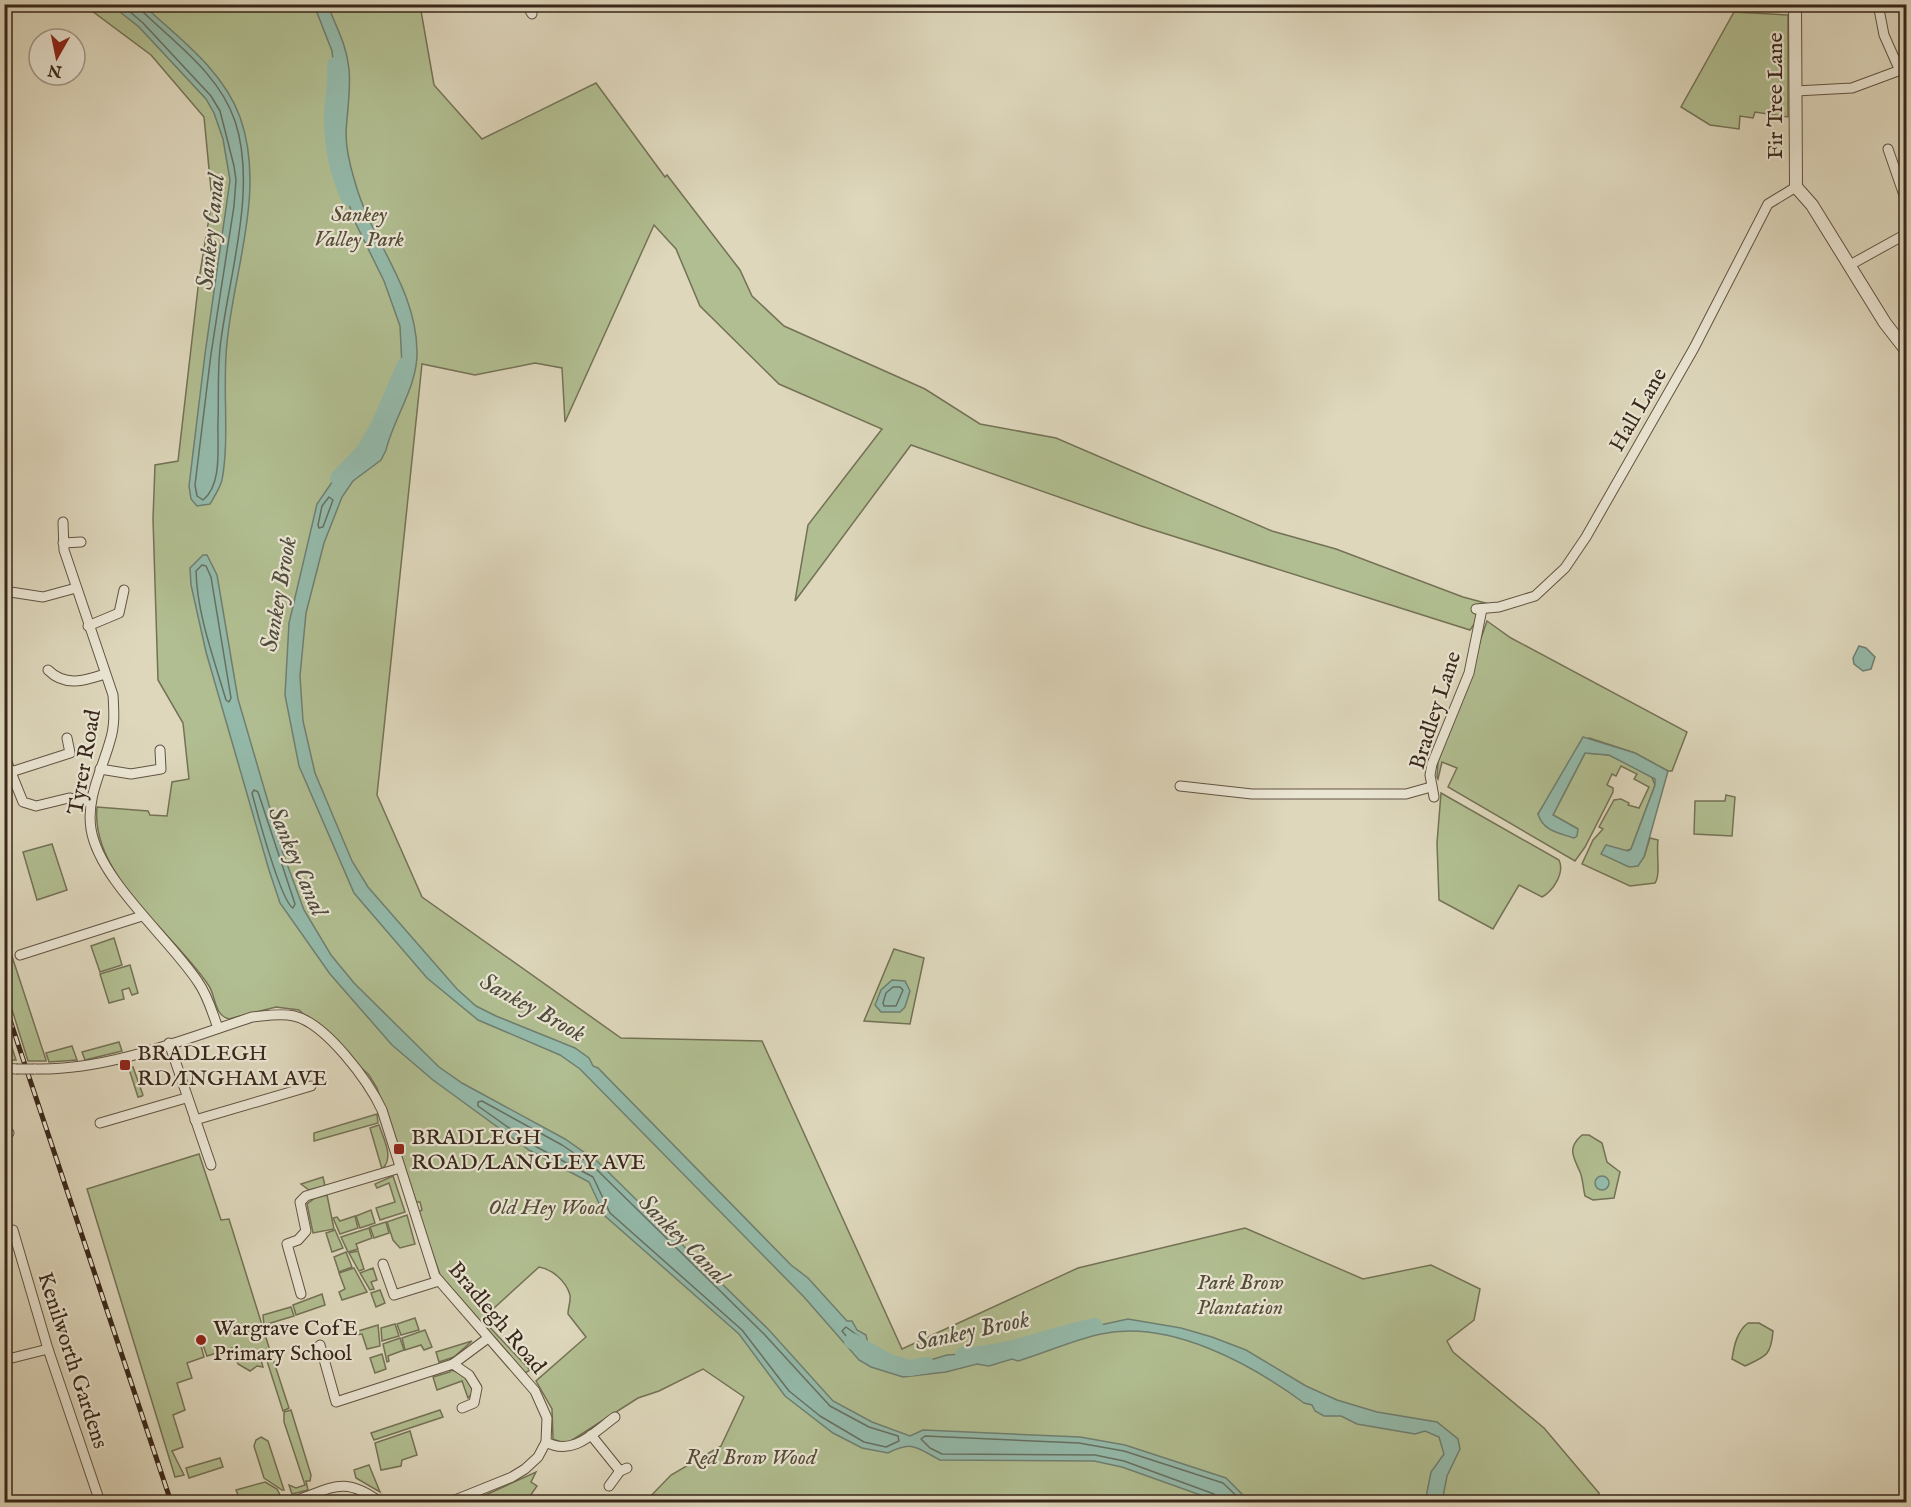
<svg xmlns="http://www.w3.org/2000/svg" width="1911" height="1507" viewBox="0 0 1911 1507" font-family="'IM FELL English',serif">
<style>
.green{fill:#b1be91;stroke:#747256;stroke-width:1.5}
.water{fill:#94baab;stroke:#6f7f71;stroke-width:1.5}
.lines{fill:none;stroke-linecap:round;stroke-linejoin:round}
.shore{stroke:#667062;stroke-width:1.5}
.river{stroke:#94baab;stroke-width:16}
.minor-casing{stroke:#625342;stroke-width:11}
.tertiary-casing{stroke:#625342;stroke-width:14}
.minor{stroke:#eae5d3;stroke-width:9}
.tertiary{stroke:#eae5d3;stroke-width:12}
.rail-casing{stroke:#38271a;stroke-width:5}
.rail{stroke:#eae5d3;stroke-width:3;stroke-dasharray:9;stroke-linecap:butt}
.minor-bridge-casing{stroke:#625342;stroke-width:11;stroke-linecap:butt}
.minor-bridge{stroke:#eae5d3;stroke-width:9}
.poi-dot{fill:#8f2418;stroke:#eae5d3;stroke-width:2}
.labels{text-anchor:middle;stroke-width:4.5;stroke-linejoin:round;paint-order:stroke}
.street-label{font-size:22px;fill:#38271a;stroke:#eae5d3}
.park-label{font-size:22px;font-style:italic;fill:#564d38;stroke:#eae5d3}
.poi-label{font-size:22px;fill:#38271a;stroke:#eae5d3;text-anchor:start}
.water-label{font-size:24px;font-style:italic;fill:#4f4c3e;stroke:#eae5d3}
</style>
<rect width="100%" height="100%" fill="#ded7bc"/>
<filter id="stains"><feTurbulence type="fractalNoise" baseFrequency=".00333" numOctaves="4"/><feColorMatrix values="0 0 0 0 .2 0 0 0 0 .09 0 0 0 0 .02 0 0 0 .5 -.17"/></filter>
<radialGradient id="worn" r=".72"><stop offset=".6" stop-color="#630" stop-opacity="0"/><stop offset="1" stop-color="#630" stop-opacity=".3"/></radialGradient>
<g class="green">
<path d="M84,5H420L434,85L482,139L596,83L665,177L667,175L740,270L752,296L784,326L925,389L980,424L1056,438L1272,531L1336,549L1463,597L1489,604L1470,630L1141,526L911,445L795,601L808,525L882,429L779,384L700,306L676,249L654,225L565,422L562,368L535,363L475,375L422,364L377,795L422,897L621,1038L762,1041L902,1349L1078,1268L1245,1228L1363,1279L1431,1265L1480,1289L1474,1320L1447,1341L1453,1352L1544,1428L1599,1493V1502H645L671,1475L721,1446L744,1397L703,1369L659,1391L638,1398L566,1444L553,1439L552,1409L536,1381L586,1337L568,1314C568,1308 571,1300 570,1295C566,1281 552,1269 539,1267L482,1319L530,1370L525,1373L440,1275L418,1212L422,1210L420,1202H416L377,1088L369,1075L299,1010L276,1007L229,1019C214,1015 216,997 209,986C175,934 90,876 97,807L148,811L150,815L167,816L172,782L189,779L183,723L158,680L153,519L155,465L178,461L199,279L212,200L204,117L151,55Z"/>
<polygon points="1734,12 1788,15 1788,117 1755,112 1753,118 1740,116 1739,129 1710,125 1681,107"/>
<path d="M1487,621L1511,638L1687,732L1672,771H1668L1635,753L1589,738L1538,814L1578,829L1553,815L1585,753L1609,755L1651,775L1655,785L1631,849L1625,851L1644,857L1650,838L1658,840C1656,854 1661,874 1655,883L1630,886L1582,864L1593,840L1603,829L1599,827L1614,800L1621,799L1629,803L1628,805L1639,808L1649,787L1634,779L1637,774L1621,766L1616,776L1612,774L1607,785L1613,788V792L1585,847L1575,861L1448,787L1457,768L1442,762L1438,779L1437,777L1438,762Z"/>
<path d="M1441,793L1559,860C1565,873 1553,891 1542,897L1519,885L1493,929L1439,900L1437,843Z"/>
<polygon points="1726,795 1735,797 1732,836 1694,834 1695,801 1725,801"/>
<polygon points="52,844 67,890 37,900 23,852"/>
<polygon points="5,935 46,1060 46,1061 28,1061 5,987"/>
<polygon points="114,938 122,965 100,972 91,946"/>
<polygon points="894,949 924,958 910,1024 864,1021"/>
<polygon points="130,965 138,993 132,995 129,988 122,990 124,999 109,1003 100,974"/>
<polygon points="5,1026 16,1060 5,1060"/>
<polygon points="119,1042 122,1051 85,1060 82,1052"/>
<polygon points="72,1046 77,1060 49,1062 46,1053"/>
<polygon points="133,1067 143,1095 142,1096 138,1097 129,1069"/>
<polygon points="377,1114 378,1123 314,1141 314,1133"/>
<path d="M379,1125C383,1138 395,1158 382,1169L370,1128Z"/>
<path d="M1582,1135H1589L1602,1143L1607,1162L1620,1172L1614,1198L1593,1200L1585,1196C1583,1188 1583,1179 1580,1172C1573,1156 1567,1148 1582,1135Z"/>
<polygon points="199,1154 221,1220 229,1219 272,1357 261,1360 263,1367 257,1366 250,1371 238,1364 232,1348 207,1356 203,1345 201,1346 204,1357 187,1363 192,1378 177,1383 185,1410 173,1415 183,1447 172,1451 184,1475 175,1477 87,1189"/>
<polygon points="393,1176 405,1212 380,1220 376,1208 395,1202 389,1183 377,1188 375,1184"/>
<polygon points="323,1177 325,1186 309,1190 301,1184"/>
<polygon points="327,1195 334,1229 313,1233 307,1204 315,1198"/>
<polygon points="371,1210 375,1223 360,1228 356,1216"/>
<polygon points="407,1215 415,1244 400,1248 393,1240 387,1222"/>
<polygon points="355,1216 358,1228 340,1234 333,1218 337,1217 340,1221"/>
<polygon points="386,1222 389,1233 374,1238 370,1227"/>
<polygon points="369,1228 372,1238 356,1244 358,1249 348,1252 341,1237"/>
<polygon points="335,1230 343,1248 332,1252 326,1233"/>
<polygon points="358,1251 364,1269 359,1271 349,1253"/>
<polygon points="346,1252 352,1267 339,1272 334,1257"/>
<polygon points="354,1268 367,1292 342,1300 339,1292 345,1289 339,1273"/>
<polygon points="373,1268 377,1280 371,1282 374,1289 370,1290 360,1273"/>
<polygon points="380,1290 385,1303 376,1307 371,1293"/>
<polygon points="322,1294 325,1305 296,1315 293,1305"/>
<polygon points="291,1307 294,1316 264,1325 263,1315"/>
<polygon points="415,1318 419,1330 401,1335 397,1324"/>
<path d="M1748,1323H1759L1773,1331C1771,1355 1767,1356 1745,1366L1732,1359C1734,1346 1737,1331 1748,1323Z"/>
<polygon points="395,1324 399,1336 382,1341 381,1328"/>
<polygon points="378,1325 380,1346 367,1349 362,1334 357,1335 355,1332"/>
<polygon points="425,1330 432,1347 424,1350 421,1345 405,1350 402,1338"/>
<polygon points="400,1338 404,1350 388,1356 389,1361 387,1362 383,1344"/>
<polygon points="472,1341 454,1357 439,1362 436,1352"/>
<polygon points="382,1354 386,1369 375,1373 370,1358"/>
<polygon points="273,1359 289,1408 283,1411 267,1361"/>
<path d="M450,1370C463,1372 469,1380 473,1392L468,1398L462,1381L437,1390L433,1377L450,1372Z"/>
<polygon points="291,1410 311,1475 310,1481 306,1481 308,1490 292,1494 289,1485 296,1488 305,1485 284,1422 284,1412"/>
<polygon points="440,1410 443,1417 374,1440 371,1433"/>
<polygon points="410,1431 417,1455 402,1460 401,1466 381,1470 375,1443"/>
<polygon points="261,1437 268,1441 284,1490 282,1490 264,1478 254,1446 256,1440"/>
<polygon points="220,1458 223,1467 189,1478 186,1468"/>
<polygon points="369,1465 380,1492 356,1478 354,1470"/>
<polygon points="536,1472 531,1482 537,1486 526,1502 496,1502 491,1496 484,1502 470,1502"/>
<polygon points="265,1482 277,1489 282,1499 269,1502 234,1502 240,1500 236,1490"/>
</g>
<g class="water">
<path d="M111,5H143C179,38 223,70 240,117C266,190 234,269 227,343C222,385 230,438 222,480C220,488 214,497 210,504L197,506L191,499L189,486L205,354L230,180L223,139L214,113L206,99L139,27Z"/>
<path d="M314,5H328C336,28 346,42 349,69C351,90 347,112 346,133C346,149 350,166 355,182C371,241 416,287 417,351C418,386 394,417 386,450L381,460L353,481L342,497L324,543L306,613L300,676L303,721L315,773L352,861L368,887L457,989L476,1006L496,1016L575,1048L589,1058L593,1066L598,1068L791,1265L808,1278L847,1321H852L857,1330L866,1335L870,1354L907,1367L947,1355L1006,1351L1063,1333L1128,1319L1181,1328L1212,1337L1246,1350L1306,1386L1337,1400L1377,1412L1437,1422L1458,1439L1460,1449L1447,1476L1442,1502H1425L1431,1472L1444,1454L1439,1437L1425,1431L1415,1434L1357,1424L1341,1416H1324L1315,1411L1312,1405L1304,1403C1251,1364 1170,1319 1101,1334C1073,1340 1045,1353 1018,1361L1012,1359L989,1366L977,1364L946,1372L903,1377L871,1367L859,1360L804,1297L580,1069L560,1055L478,1020L427,978L354,893L299,766L285,695L289,623L317,504L341,469L368,451L402,366L400,326L384,281L355,222L338,172L335,134L337,97L332,51Z"/>
<path d="M203,555H207L217,575L238,699L283,853L304,910L331,955L354,983L439,1067L462,1083L565,1139L598,1162L769,1330L833,1401L872,1422L910,1436L923,1430L1080,1437L1125,1445L1226,1478L1245,1497L1257,1502H1220L1122,1467L1094,1461L940,1460C917,1448 913,1440 888,1453L862,1448L833,1433L785,1396L739,1334L605,1216L589,1182L529,1150L433,1080L392,1045L330,974L280,903L269,870L206,652L191,585L190,568Z"/>
<polygon points="1859,646 1866,648 1875,657 1871,669 1863,671 1854,664 1853,658"/>
<path d="M1583,737L1635,753L1668,771L1644,857L1638,866L1629,867L1601,854L1606,845L1628,851L1631,849L1655,785V779L1609,755L1585,753L1553,815L1578,829L1577,836L1574,838C1559,833 1543,831 1538,814Z"/>
<polygon points="892,980 905,981 910,991 905,1007 900,1012 881,1012 875,1005 881,990"/>
<circle cx="1602" cy="1183" r="7"/>
</g>
<g class="lines">
<g class="shore">
<path d="M121,4L143,23L211,96L220,111L234,166L236,180L234,206L211,354L195,485L197,496L203,500C223,484 217,445 218,422C219,395 217,367 221,340C230,272 257,187 235,121C219,74 176,44 142,11L140,4"/>
<polygon points="329,497 333,500 323,527 319,528 318,525 322,506"/>
<path d="M202,565L206,566L211,577L231,698L229,702L226,700C214,659 197,614 196,571Z"/>
<path d="M254,790L258,792L295,904L293,908C281,902 257,812 252,793Z"/>
<polygon points="893,987 900,987 903,990 896,1006 884,1006 883,1003 886,993"/>
<polygon points="482,1101 562,1145 593,1166 764,1334 830,1406 869,1427 898,1436 899,1441 886,1447 864,1442 820,1416 789,1391 742,1330 610,1213 593,1177 533,1145 478,1106 478,1102"/>
<polygon points="846,1327 861,1338 861,1349 857,1349 842,1331"/>
<polyline points="1219,1502 1214,1494 1124,1461 1095,1455 942,1454 930,1448 921,1439 925,1436 1079,1443 1124,1451 1223,1483 1243,1502"/>
</g>
<g class="river">
<path d="M335,65C337,83 332,99 332,117C332,146 337,172 349,198"/>
<polyline points="338,478 364,451 379,425 405,365"/>
<polyline points="852,1341 889,1362 910,1368 927,1365"/>
<path d="M963,1355C1009,1354 1050,1335 1095,1326"/>
</g>
<g class="minor-casing">
<g id="minor">
<polyline points="526,4 532,14"/>
<polyline points="1878,4 1884,35 1900,71"/>
<polyline points="1796,91 1852,88 1906,68"/>
<polyline points="1888,149 1906,201"/>
<polyline points="1850,265 1906,234"/>
<path d="M63,522L64,550L113,695C114,711 115,726 110,741C102,770 86,798 91,829C99,880 170,939 198,982C208,996 212,1012 218,1028"/>
<polyline points="63,543 81,542"/>
<polyline points="4,591 43,597 76,588"/>
<polyline points="1476,609 1499,607 1535,596 1565,568 1586,537 1694,348 1768,204 1796,187"/>
<polyline points="88,626 119,613 124,590"/>
<path d="M48,670C65,687 84,681 105,674"/>
<polyline points="4,755 23,802 36,806 69,798 91,802"/>
<polyline points="100,769 131,774 161,769 160,750"/>
<polyline points="11,772 70,753 67,738"/>
<polyline points="1180,786 1252,794 1406,794 1431,787"/>
<polyline points="1434,797 1430,775 1432,764 1469,673 1482,609"/>
<polyline points="20,955 142,916"/>
<polyline points="169,1043 211,1165"/>
<polyline points="4,1068 16,1069"/>
<path d="M34,1069C106,1071 183,1040 252,1017C265,1016 280,1013 294,1016C326,1023 369,1082 382,1110L435,1276L535,1391L547,1418L546,1442L538,1457L525,1469L512,1477L450,1502"/>
<polyline points="195,1120 311,1086"/>
<polyline points="100,1123 186,1098"/>
<polyline points="4,1132 9,1133"/>
<polyline points="13,1230 48,1349 100,1502"/>
<polyline points="383,1264 394,1295 439,1281"/>
<polyline points="301,1294 287,1244 298,1240 306,1231 300,1202 306,1196 400,1168"/>
<polyline points="320,1345 336,1402 453,1364 488,1338"/>
<polyline points="4,1360 48,1349"/>
<polyline points="453,1364 469,1375 477,1388 474,1403 462,1408"/>
<polyline points="591,1435 620,1471 627,1468"/>
<path d="M546,1442C573,1457 594,1432 615,1417"/>
<polyline points="609,1486 620,1471"/>
<path d="M291,1502C332,1489 342,1474 380,1502"/>
</g>
</g>
<g class="tertiary-casing">
<polyline id="tertiary" points="1795,4 1796,187 1812,205 1885,323 1906,350"/>
</g>
<use href="#minor" class="minor"/>
<use href="#tertiary" class="tertiary"/>
<g class="rail-casing">
<polyline id="rail" points="4,1002 171,1502"/>
</g>
<use href="#rail" class="rail"/>
<g class="minor-bridge-casing">
<polyline id="minor-bridge" points="16,1069 34,1069"/>
</g>
<use href="#minor-bridge" class="minor-bridge"/>
</g>
<g class="poi-dot">
<rect x="119" y="1059" width="12" height="12" rx="3"/>
<rect x="393" y="1143" width="12" height="12" rx="3"/>
<circle cx="201" cy="1340" r="6"/>
</g>
<g class="labels">
<g class="street-label">
<text transform="translate(1774 96) rotate(-90)" y="8">Fir Tree Lane</text>
<text transform="translate(1637 409) rotate(-60)" y="8">Hall Lane</text>
<text transform="translate(1434 710) rotate(-72)" y="8">Bradley Lane</text>
<text transform="translate(83 762) rotate(-80)" y="8">Tyrer Road</text>
<text transform="translate(498 1317) rotate(50)" y="8">Bradlegh Road</text>
<text transform="translate(74 1360) rotate(72)" y="8">Kenilworth Gardens</text>
</g>
<g class="park-label">
<text x="359" y="221">Sankey<tspan x="359" dy="25">Valley Park</tspan></text>
<text x="547" y="1214">Old Hey Wood</text>
<text x="1240" y="1289">Park Brow<tspan x="1240" dy="25">Plantation</tspan></text>
<text x="751" y="1464">Red Brow Wood</text>
</g>
<g class="poi-label">
<text x="137" y="1060">BRADLEGH<tspan x="137" dy="25">RD/INGHAM AVE</tspan></text>
<text x="411" y="1144">BRADLEGH<tspan x="411" dy="25">ROAD/LANGLEY AVE</tspan></text>
<text x="213" y="1335">Wargrave CofE<tspan x="213" dy="25">Primary School</tspan></text>
</g>
<g class="water-label">
<text transform="translate(210 232) rotate(-84)" y="8">Sankey Canal</text>
<text transform="translate(278 594) rotate(-80)" y="8">Sankey Brook</text>
<text transform="translate(298 861) rotate(67)" y="8">Sankey Canal</text>
<text transform="translate(533 1007) rotate(29)" y="8">Sankey Brook</text>
<text transform="translate(684 1239) rotate(45)" y="8">Sankey Canal</text>
<text transform="translate(972 1330) rotate(-12)" y="8">Sankey Brook</text>
</g>
</g>
<rect width="1911" height="1507" fill="none" stroke="#ded7bc" stroke-width="24"/>
<rect x="6" y="6" width="1899" height="1495" fill="none" stroke="#38271a" stroke-width="3"/>
<rect x="12" y="12" width="1887" height="1483" fill="none" stroke="#38271a" stroke-width="1.5"/>
<g transform="translate(57 57) rotate(189)"><circle r="28" fill="#eae5d3" stroke="#a39989" stroke-width="1.5"/>
<path d="M0-4.5L10 22L0 15L-10 22Z" fill="#8f2418"/>
<text y="-9" font-size="16" font-weight="bold" text-anchor="middle" fill="#38271a">N</text>
</g>
<rect width="100%" height="100%" filter="url(#stains)"/>
<rect width="100%" height="100%" fill="url(#worn)"/>
</svg>
